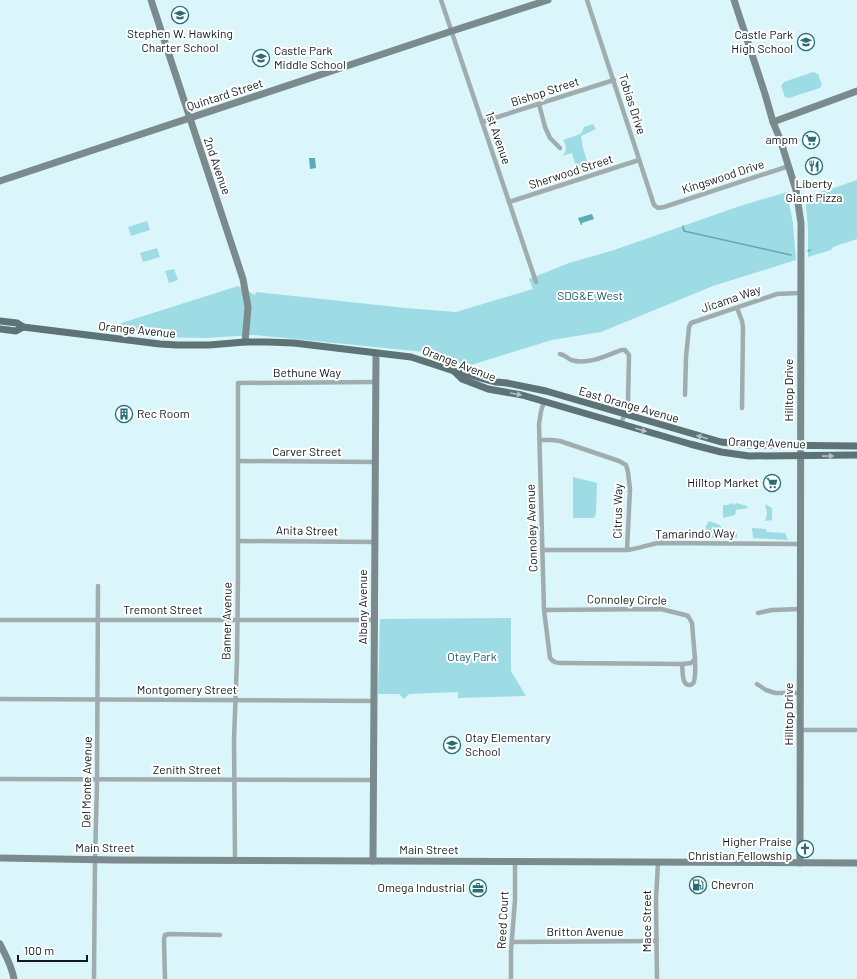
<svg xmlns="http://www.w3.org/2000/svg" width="857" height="979" viewBox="0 0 857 979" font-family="Barlow,sans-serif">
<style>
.green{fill:#9edce5}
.water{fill:#5baab5}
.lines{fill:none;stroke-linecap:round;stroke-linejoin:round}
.stream{stroke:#5baab5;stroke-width:1.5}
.street{stroke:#a0acad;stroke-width:4.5}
.secondary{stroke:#7a8a8d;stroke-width:7}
.primary{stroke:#5e7376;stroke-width:7}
.oneway{fill:#b7c0c1}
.labels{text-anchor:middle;stroke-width:4;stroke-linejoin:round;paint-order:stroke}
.poi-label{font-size:12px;fill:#101a1c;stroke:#fff;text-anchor:end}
.street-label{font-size:12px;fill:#101a1c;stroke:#fff}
.park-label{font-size:12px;fill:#1c5e66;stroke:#fff}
</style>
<rect width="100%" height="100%" fill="#dbf6fa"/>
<g class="green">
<polygon points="813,72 818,74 822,85 820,88 789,98 785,97 781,86 784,82"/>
<path d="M593,124L596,129L581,136L583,148L590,170L578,174L572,153L562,156C567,152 567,146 563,140L580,134L582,132L584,127Z"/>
<polygon points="857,180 857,239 833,247 831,250 808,257 808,229 805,196 831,189"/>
<polygon points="787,192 793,223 796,260 713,286 601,332 552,340 468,366 425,352 253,335 207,338 148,337 112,331 112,326 238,286 255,295 256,292 406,308 456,312 533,289 529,279 569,263 614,250 740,206"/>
<polygon points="147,221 150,230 131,236 128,227"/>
<polygon points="157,248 160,257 143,262 140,253"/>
<polygon points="174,269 178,280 169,283 165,271"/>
<polygon points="573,477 597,483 596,514 594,518 573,518"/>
<polygon points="732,503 734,505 736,503 747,506 748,508 736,510 735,515 723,518 723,505 728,505"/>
<polygon points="765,504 772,508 772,520 765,521 767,514"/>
<polygon points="709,521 720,525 724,533 735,531 737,534 737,538 692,538 692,533 705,533 706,526"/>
<polygon points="752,528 766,529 767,532 785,533 788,540 753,538"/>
<polygon points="659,532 674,533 674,539 659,538"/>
<polygon points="511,618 511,671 526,696 458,698 458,692 409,694 404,699 399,694 378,694 380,619"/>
</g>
<g class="water">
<polygon points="309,158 315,158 316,168 310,169"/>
<polygon points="592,214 594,219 582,223 582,225 581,225 578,218"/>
</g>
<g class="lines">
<g class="stream">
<polyline points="683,226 684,231 791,255"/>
<polyline points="808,251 810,250"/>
</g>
<g class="street">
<polyline points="441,0 536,282"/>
<polyline points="587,0 654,205 658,208 664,207 789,166"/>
<polyline points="539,104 545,127 550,138 560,148"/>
<polyline points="482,122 614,80"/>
<polyline points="509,202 639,160"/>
<polyline points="737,308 742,321 743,327 742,408"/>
<path d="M560,354C564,355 568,358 571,360C588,365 606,356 621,350H625L629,355L628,403L621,424"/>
<polyline points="685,395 686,357 689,327 691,323 777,294 800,293"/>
<path d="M544,402L541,411L539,424L544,610L550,658C554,663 557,663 563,663L682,664L691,663L695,659L692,623L688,616L685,615L661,609L544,610"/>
<polyline points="540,440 551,440 560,441 619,461 626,465 628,472 630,489 627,550"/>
<polyline points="238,461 376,462"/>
<polyline points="238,541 375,542"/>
<path d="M543,550H627C638,549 647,545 658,543L800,544"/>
<polyline points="758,613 772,610 800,609"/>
<polyline points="0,620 374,620"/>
<path d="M682,664C683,669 681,686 690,685C693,684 694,683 694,681C696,676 695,665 695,659"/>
<polyline points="757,684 766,690 775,693 800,693"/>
<polyline points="0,699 374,701"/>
<polyline points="800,730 857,730"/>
<polyline points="0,779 373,780"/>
<polyline points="235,860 234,739 237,660 238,577 238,383 376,382"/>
<polyline points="512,942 657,941"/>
<polyline points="94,979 95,859 97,784 98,586"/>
<polyline points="165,979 164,939 165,935 169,934 220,935"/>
<polyline points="511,979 511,951 515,900 515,861"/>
<polyline points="657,979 656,900 658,862"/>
</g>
<g class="secondary">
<polyline points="151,0 243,279 248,307 245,342"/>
<polyline points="734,0 765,94 773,122 780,139 796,190 801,223 800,863"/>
<polyline points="773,122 857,91"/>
<polyline points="0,181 452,31 548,0"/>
<polyline points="0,858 115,860 857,863"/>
<polyline points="373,861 376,353"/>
<path d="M0,944C6,956 12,966 14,979"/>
</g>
<g class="primary">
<polyline points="0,321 17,323 23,327 160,344 177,345 209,345 245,342 268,342 294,343 411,357 454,371 462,379 488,389 522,395 690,444 721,452 749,456 857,455"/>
<polyline points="0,329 16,331 23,327"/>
<polyline points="454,371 464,373 477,377 496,382 507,383 546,391 721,442 750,445 857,446"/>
</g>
</g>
<defs><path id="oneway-solid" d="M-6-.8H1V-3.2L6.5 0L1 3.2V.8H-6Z"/></defs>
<g class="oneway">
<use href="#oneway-solid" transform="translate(516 394) rotate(10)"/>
<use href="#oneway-solid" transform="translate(641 430) rotate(16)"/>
<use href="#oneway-solid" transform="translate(702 437) rotate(-164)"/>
<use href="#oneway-solid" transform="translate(828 456) rotate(-1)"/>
</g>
<defs>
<g id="school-ring" transform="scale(0.9)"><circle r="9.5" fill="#fff" stroke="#266f79" stroke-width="1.5"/><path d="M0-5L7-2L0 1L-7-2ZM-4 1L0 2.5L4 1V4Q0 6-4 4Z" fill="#266f79"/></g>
<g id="supermarket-ring" transform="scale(0.9)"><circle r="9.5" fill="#fff" stroke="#266f79" stroke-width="1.5"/><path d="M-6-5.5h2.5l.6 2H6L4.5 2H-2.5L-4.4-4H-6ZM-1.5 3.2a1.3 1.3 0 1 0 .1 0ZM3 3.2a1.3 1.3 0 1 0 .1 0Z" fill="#266f79"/></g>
<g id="restaurant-ring" transform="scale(0.9)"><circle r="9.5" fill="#fff" stroke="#266f79" stroke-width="1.5"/><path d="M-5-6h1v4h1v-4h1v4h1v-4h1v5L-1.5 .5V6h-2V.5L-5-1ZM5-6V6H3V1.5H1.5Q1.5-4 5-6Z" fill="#266f79"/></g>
<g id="building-ring" transform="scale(0.9)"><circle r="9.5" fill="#fff" stroke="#266f79" stroke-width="1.5"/><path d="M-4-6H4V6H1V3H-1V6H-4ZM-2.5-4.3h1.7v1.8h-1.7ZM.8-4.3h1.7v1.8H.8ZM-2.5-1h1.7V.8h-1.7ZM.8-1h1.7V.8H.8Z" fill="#266f79"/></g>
<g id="church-ring" transform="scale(0.9)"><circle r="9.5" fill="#fff" stroke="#266f79" stroke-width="1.5"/><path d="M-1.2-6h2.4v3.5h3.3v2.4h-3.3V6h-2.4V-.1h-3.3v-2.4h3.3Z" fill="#266f79"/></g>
<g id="fuel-ring" transform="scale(0.9)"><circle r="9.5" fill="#fff" stroke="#266f79" stroke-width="1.5"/><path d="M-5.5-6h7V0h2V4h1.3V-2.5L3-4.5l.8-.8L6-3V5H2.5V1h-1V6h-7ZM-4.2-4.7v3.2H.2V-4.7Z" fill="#266f79"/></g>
<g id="office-ring" transform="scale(0.9)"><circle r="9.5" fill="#fff" stroke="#266f79" stroke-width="1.5"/><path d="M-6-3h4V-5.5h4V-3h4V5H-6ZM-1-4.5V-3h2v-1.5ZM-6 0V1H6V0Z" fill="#266f79"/></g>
</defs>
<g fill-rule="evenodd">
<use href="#school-ring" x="180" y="15"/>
<use href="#school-ring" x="806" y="42"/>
<use href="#school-ring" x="261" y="58"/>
<use href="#supermarket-ring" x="811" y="140"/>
<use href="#restaurant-ring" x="814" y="166"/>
<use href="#building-ring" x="124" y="414"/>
<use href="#supermarket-ring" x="772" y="483"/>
<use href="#school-ring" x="452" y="745"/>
<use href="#church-ring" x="805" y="849"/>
<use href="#fuel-ring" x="698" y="885"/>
<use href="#office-ring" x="478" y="888"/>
</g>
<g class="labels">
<g class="poi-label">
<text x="180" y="38" text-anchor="middle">Stephen W. Hawking<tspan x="180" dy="14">Charter School</tspan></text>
<text x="793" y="39">Castle Park<tspan x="793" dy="14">High School</tspan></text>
<text x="274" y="55" text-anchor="start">Castle Park<tspan x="274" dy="14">Middle School</tspan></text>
<text x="798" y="144">ampm</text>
<text x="814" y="188" text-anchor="middle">Liberty<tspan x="814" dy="14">Giant Pizza</tspan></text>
<text x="137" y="418" text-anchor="start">Rec Room</text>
<text x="759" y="487">Hilltop Market</text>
<text x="465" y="742" text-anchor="start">Otay Elementary<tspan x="465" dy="14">School</tspan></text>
<text x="792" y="846">Higher Praise<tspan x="792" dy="14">Christian Fellowship</tspan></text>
<text x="711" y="889" text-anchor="start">Chevron</text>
<text x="465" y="892">Omega Industrial</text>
</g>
<g class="street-label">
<text transform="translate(545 92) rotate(-18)" y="4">Bishop Street</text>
<text transform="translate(225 95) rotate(-18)" y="4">Quintard Street</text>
<text transform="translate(632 104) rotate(72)" y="4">Tobias Drive</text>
<text transform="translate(498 138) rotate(71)" y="4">1st Avenue</text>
<text transform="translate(217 166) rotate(71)" y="4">2nd Avenue</text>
<text transform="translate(571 172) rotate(-18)" y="4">Sherwood Street</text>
<text transform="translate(723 177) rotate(-18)" y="4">Kingswood Drive</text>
<text transform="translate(731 299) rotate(-19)" y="4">Jicama Way</text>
<text transform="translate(137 330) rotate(6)" y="4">Orange Avenue</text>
<text transform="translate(459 364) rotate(21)" y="4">Orange Avenue</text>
<text x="307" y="377">Bethune Way</text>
<text transform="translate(789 390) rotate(-90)" y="4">Hilltop Drive</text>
<text transform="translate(629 405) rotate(16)" y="4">East Orange Avenue</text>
<text transform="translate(767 443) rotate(2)" y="4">Orange Avenue</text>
<text x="307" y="456">Carver Street</text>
<text transform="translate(618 511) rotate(-89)" y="4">Citrus Way</text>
<text transform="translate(532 528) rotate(-92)" y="4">Connoley Avenue</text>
<text transform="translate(307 531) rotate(1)" y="4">Anita Street</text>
<text transform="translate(695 534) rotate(-1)" y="4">Tamarindo Way</text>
<text transform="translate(627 600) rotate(1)" y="4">Connoley Circle</text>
<text transform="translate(363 607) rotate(-90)" y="4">Albany Avenue</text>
<text x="163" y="614">Tremont Street</text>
<text transform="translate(227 621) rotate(-89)" y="4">Banner Avenue</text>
<text x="187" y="694">Montgomery Street</text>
<text transform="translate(789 714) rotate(-90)" y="4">Hilltop Drive</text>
<text x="187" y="774">Zenith Street</text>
<text transform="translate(87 782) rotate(-89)" y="4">Del Monte Avenue</text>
<text x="105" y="852">Main Street</text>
<text x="429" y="854">Main Street</text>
<text transform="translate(503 920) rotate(-87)" y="4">Reed Court</text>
<text transform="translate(647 921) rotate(-90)" y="4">Mace Street</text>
<text x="585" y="936">Britton Avenue</text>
</g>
<g class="park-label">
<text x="590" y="300">SDG&amp;E West</text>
<text x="472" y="661">Otay Park</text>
</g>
</g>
<path d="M18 955v6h69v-6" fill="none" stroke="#101a1c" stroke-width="2"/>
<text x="24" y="955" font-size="12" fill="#101a1c" stroke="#ffffff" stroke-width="3" paint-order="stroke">100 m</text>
</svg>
